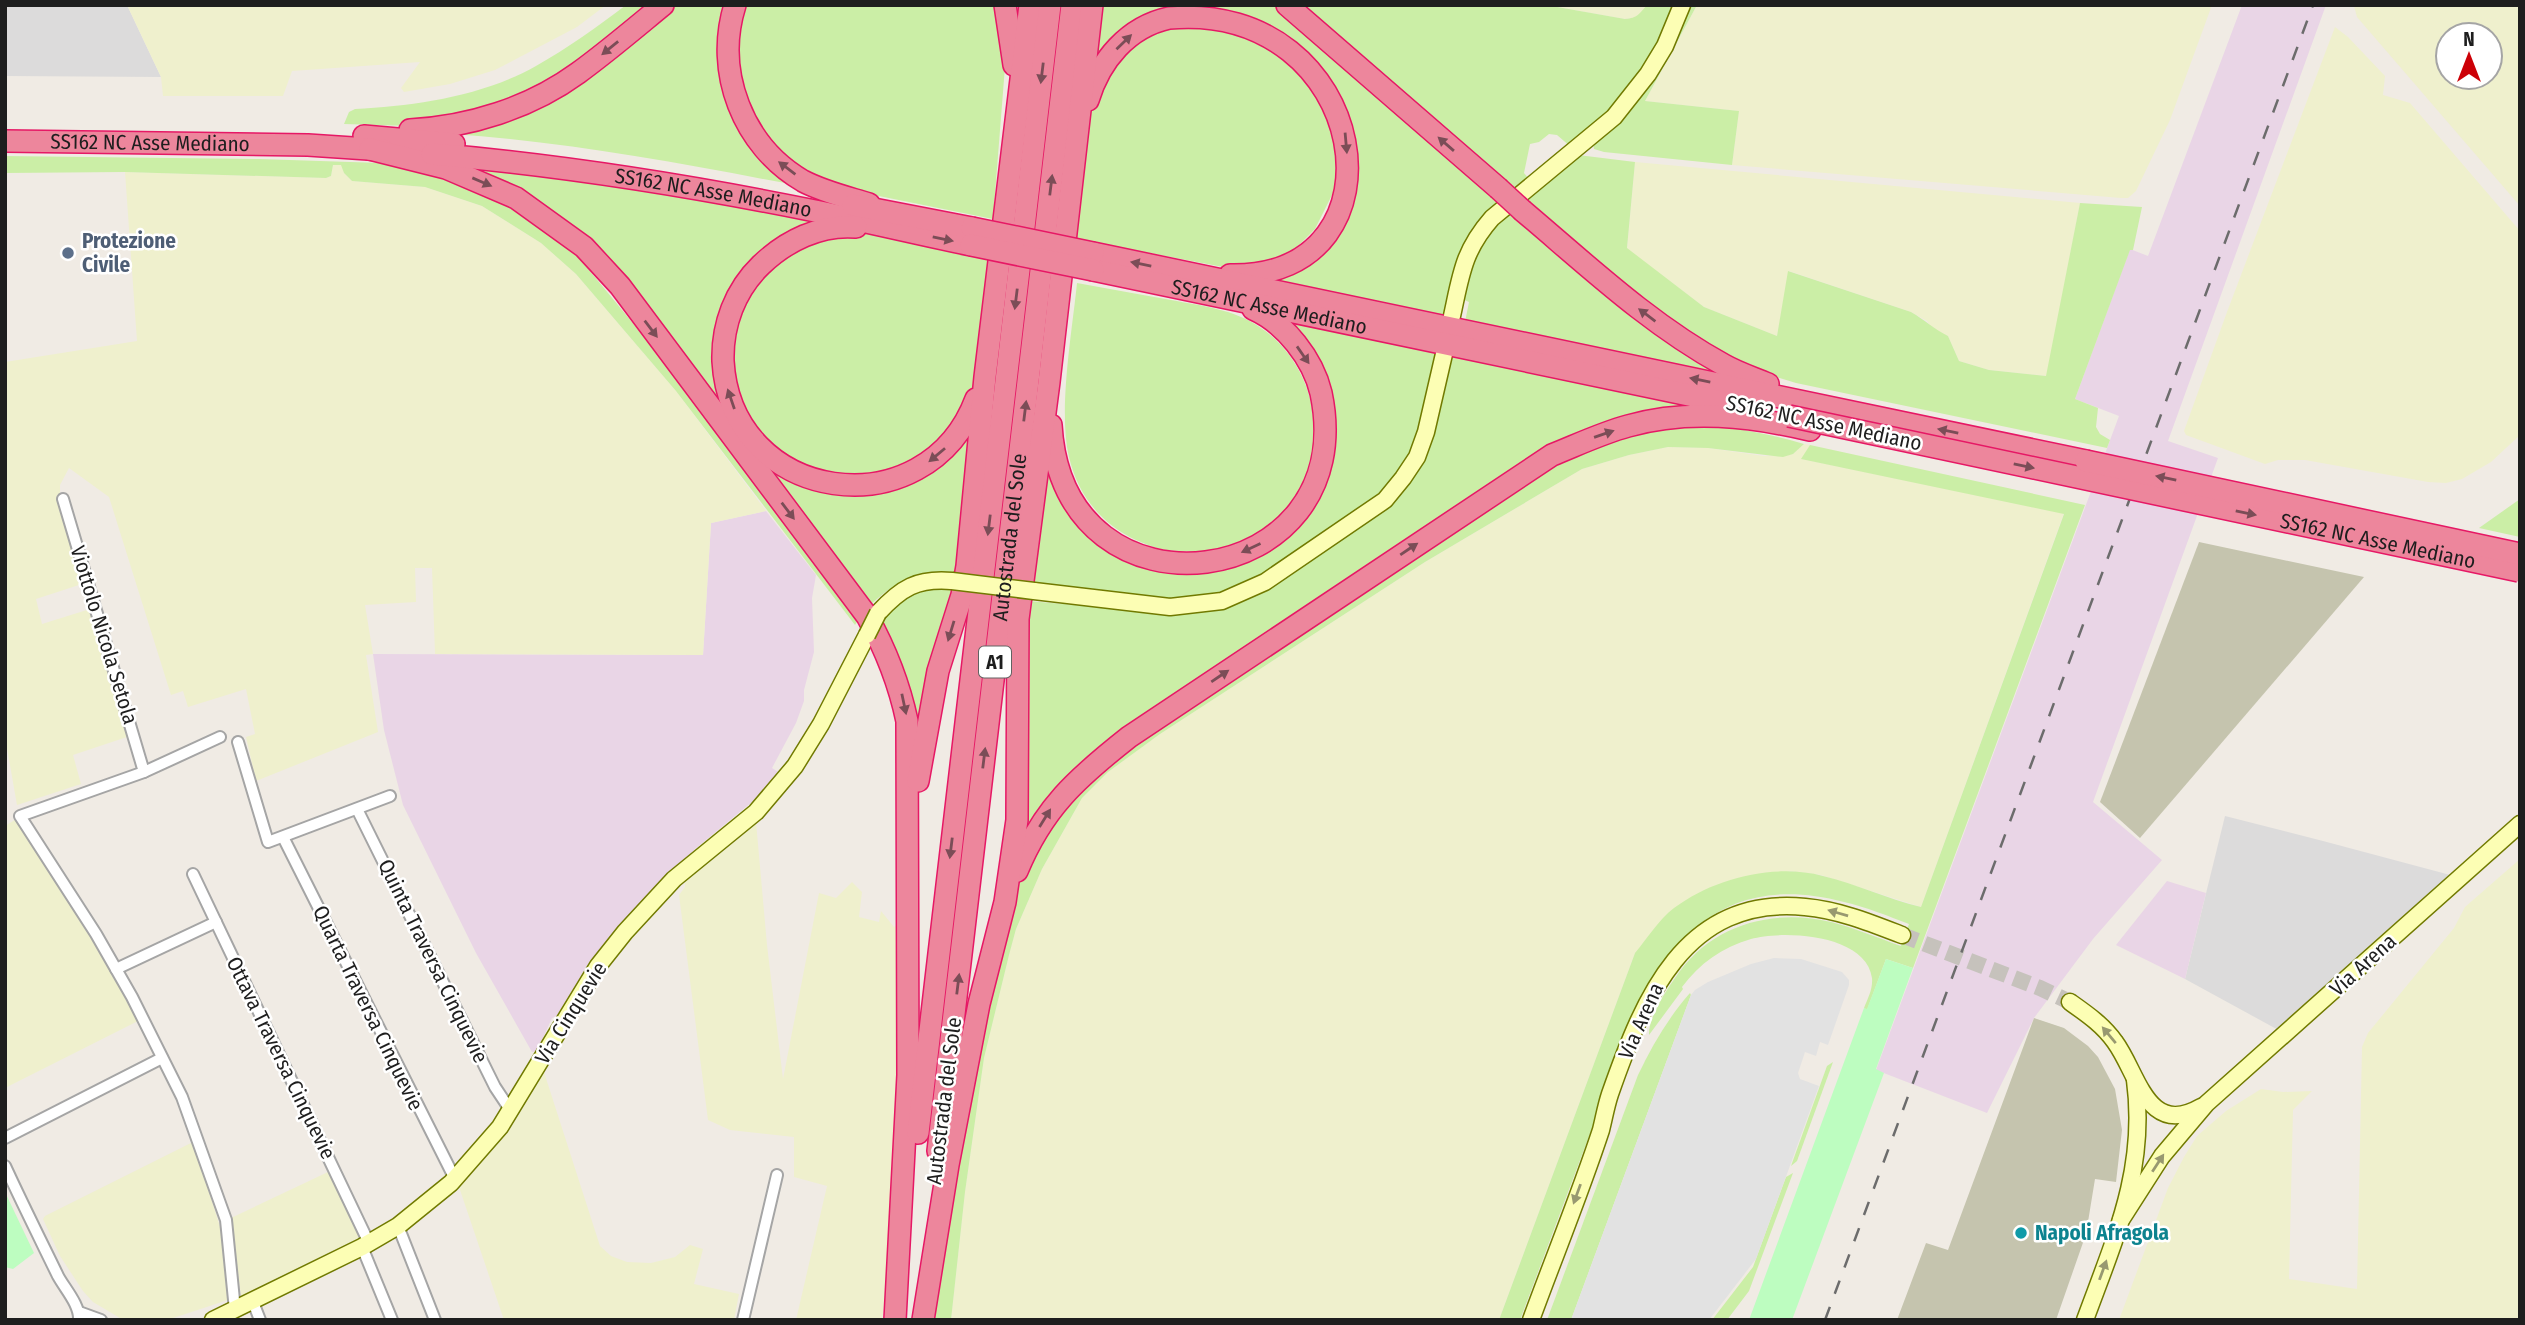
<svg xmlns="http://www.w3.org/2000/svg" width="2525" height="1325" viewBox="0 0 2525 1325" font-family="'Fira Sans Condensed',sans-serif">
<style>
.residential{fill:#dcdbdb}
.industrial{fill:#e9d5e6}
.construction{fill:#c5c4ae}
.farmland{fill:#eff0cd;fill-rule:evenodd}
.grass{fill:#cbeea6}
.park{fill:#bdfdc0}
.parking{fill:#e2e2e2}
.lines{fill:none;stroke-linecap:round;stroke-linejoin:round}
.secondary-tunnel{stroke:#c6c2bc;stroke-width:16;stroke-dasharray:16 8;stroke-linecap:butt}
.street-casing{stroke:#a5a5a5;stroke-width:14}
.secondary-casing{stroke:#717a00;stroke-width:19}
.highway-casing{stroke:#e61865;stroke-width:24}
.street{stroke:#fff;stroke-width:10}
.secondary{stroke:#fcfeb4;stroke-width:16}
.highway{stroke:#ed869c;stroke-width:21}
.rail{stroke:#6c6c6c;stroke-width:2.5;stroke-dasharray:14 14;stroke-linecap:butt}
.secondary-bridge-casing{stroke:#717a00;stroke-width:19;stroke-linecap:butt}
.highway-bridge-casing{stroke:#e61865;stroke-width:24;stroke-linecap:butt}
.secondary-bridge{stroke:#fcfeb4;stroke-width:16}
.highway-bridge{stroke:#ed869c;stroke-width:21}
.oneway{fill:#7b4d57}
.oneway2{fill:#989970}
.service-dot{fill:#5c6f8a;stroke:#fff;stroke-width:2.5}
.culture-dot{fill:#0f9aa8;stroke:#fff;stroke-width:2.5}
.labels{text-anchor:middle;stroke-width:5;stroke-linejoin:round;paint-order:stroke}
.shield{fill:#fff;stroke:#626262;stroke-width:2}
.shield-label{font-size:19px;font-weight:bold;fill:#1e1e1e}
.street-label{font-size:21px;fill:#1e1e1e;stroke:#fff}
.service-label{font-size:21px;font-weight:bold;fill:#4e5e75;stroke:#fff;text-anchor:start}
.culture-label{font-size:21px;font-weight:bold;fill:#0d838f;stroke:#fff;text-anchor:start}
</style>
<rect width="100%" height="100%" fill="#f0ebe4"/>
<g class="residential">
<polygon points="5,5 127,5 161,77 5,76"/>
<polygon points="2225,816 2323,841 2454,876 2282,1032 2185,979"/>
</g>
<g class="industrial">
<polygon points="2242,5 2326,5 2168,441 2218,458 2093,802 2162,860 2093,939 2034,1018 1987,1113 1876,1070 2119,416 2075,399 2130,249 2148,256"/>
<polygon points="766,511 816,575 812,598 814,652 804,690 804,701 796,723 772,768 780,773 764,792 695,849 652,893 561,1014 552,1018 537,1051 532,1052 476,953 403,805 384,730 373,654 703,655 711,523"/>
<polygon points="2167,881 2206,893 2185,979 2116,945"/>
</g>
<g class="construction">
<polygon points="2199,542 2364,577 2140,838 2100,802"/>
<polygon points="2034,1018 2064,1028 2088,1046 2098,1057 2115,1089 2122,1130 2116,1182 2095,1179 2086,1234 2056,1320 1897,1320 1926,1243 1948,1250"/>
</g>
<g class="farmland">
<polygon points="127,5 606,5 577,27 495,70 450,84 404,92 401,88 420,62 292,71 283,96 163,96 161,77"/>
<polygon points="1546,5 1647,5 1641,15 1635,18 1625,19"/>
<polygon points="1697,5 2212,5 2170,120 2136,191 2128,198 2121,198 1732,165 1739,111 1645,101"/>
<path d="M2520,5V206L2357,17L2354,6ZM2448,35H2490V77H2448Z"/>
<polygon points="2335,27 2348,37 2385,76 2383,95 2410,103 2520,231 2520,435 2491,462 2462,479 2446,483 2428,482 2305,460 2278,460 2265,464 2186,435 2184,431 2227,312"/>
<polygon points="1635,162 2080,203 2047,376 1989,370 1959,361 1948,336 1932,329 1927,321 1911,312 1789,271 1777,336 1704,307 1627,249"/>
<polygon points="333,165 342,165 344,173 352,181 425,187 482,206 541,243 576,274 676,391 766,511 711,523 703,655 435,654 432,568 415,568 416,602 365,605 373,654 366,655 378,732 256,781 246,737 255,734 246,689 188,707 183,691 171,695 109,497 69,468 60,485 60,509 82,584 36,599 42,624 90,609 127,737 73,755 81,784 17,805 5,737 5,362 137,341 125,172 326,178 331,176"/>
<polygon points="1804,444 1810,445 1802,459 2064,513 1921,907 1821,875 1790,871 1635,953 1499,1320 951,1320 965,1192 984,1058 1009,955 1016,929 1042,869 1082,798 1108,772 1160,734 1425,562 1582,469 1629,455 1668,447 1708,448 1764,456 1793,454"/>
<polygon points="18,818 103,950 138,1021 5,1088 5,826"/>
<polygon points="756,822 767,945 783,1079 819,893 836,898 852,882 862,892 859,917 879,922 881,911 894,927 902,921 903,1051 889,1266 882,1320 796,1320 827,1186 794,1177 794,1137 730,1130 708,1120 679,895 685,887 685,875 718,848"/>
<polygon points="2520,859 2520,1320 2119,1320 2168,1188 2184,1157 2197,1136 2226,1111 2261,1089 2283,1092 2312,1091 2293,1110 2289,1279 2357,1289 2362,1047 2368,1033 2454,928 2465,907"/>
<polygon points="543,1069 600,1246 611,1256 627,1262 651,1263 675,1257 690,1245 703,1249 694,1284 739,1294 734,1320 504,1320 458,1184"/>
<polygon points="193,1142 223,1236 228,1300 167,1320 120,1318 93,1302 83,1291 60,1256 43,1219 45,1216"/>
<polygon points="328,1172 362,1237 318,1262 241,1296 231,1218"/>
</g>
<g class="grass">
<path d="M626,5H656L540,88L492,110L410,126L344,124L349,112L355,109C415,106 483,96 536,66C568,48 597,27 626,5Z"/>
<path d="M674,5H730L727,92L800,186C685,164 569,142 453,134L558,94Z"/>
<polygon points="740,5 997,5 1006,54 993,219 854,191 816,177 778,154 744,106 733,34"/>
<path d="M1099,5H1278L1500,202L1445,316L1259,280L1330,234C1335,210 1340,186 1345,161C1347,152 1351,140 1350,130C1339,55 1253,0 1177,11C1169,13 1161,20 1154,25C1133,38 1113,52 1092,65Z"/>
<path d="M1293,5H1546L1625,19C1638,18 1639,14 1647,5H1677L1658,46L1624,99L1571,147L1557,135L1549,134L1539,142L1530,144L1524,173L1529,179L1511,193Z"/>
<polygon points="1689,5 1697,5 1645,101 1739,111 1732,165 1604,152 1594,149 1593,143 1637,101 1650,82"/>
<polygon points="1187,19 1231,20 1308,64 1340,145 1335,189 1315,229 1284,260 1239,270 1076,239 1089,119 1097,90 1131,42"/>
<path d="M1578,155L1635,162L1627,248L1704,307L1777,336L1788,271L1911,312C1925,320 1934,329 1948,336L1959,361L1989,370L2046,376L2080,203L2142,207L2133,250H2130L2075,399L2098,408L2096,427L2100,434L2110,440L2107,448L1796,383L1746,368L1666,323L1523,200Z"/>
<polygon points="5,156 259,159 381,163 434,174 488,191 570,247 703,408 860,617 855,625 676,391 576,274 541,243 482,206 425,187 352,181 344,173 341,165 333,165 331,176 326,178 125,172 5,173"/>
<path d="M461,166C582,179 702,200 822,222L721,312L748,443L871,491L973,425L958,577C945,577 930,574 919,576C899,579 881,595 867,608L623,288Z"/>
<path d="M1510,211L1739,378L1465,322L1469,302L1462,299C1475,257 1477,243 1510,211Z"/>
<polygon points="852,232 879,235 993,258 974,384 965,410 919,461 894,474 812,474 755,435 728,371 739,303 785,251"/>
<path d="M1077,283C1108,289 1139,294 1171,300C1202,306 1234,309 1261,328C1320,368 1332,455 1286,510C1281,517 1272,522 1266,527C1252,539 1232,549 1214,552C1206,554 1196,552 1187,551C1166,551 1156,549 1136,540C1101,524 1078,495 1069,457C1058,410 1072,333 1077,283Z"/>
<polygon points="1292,321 1438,352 1421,432 1411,455 1379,497 1271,571 1239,589 1214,596 1168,600 1029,584 1047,460 1056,490 1071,511 1126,555 1258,554 1330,455 1333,416 1326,384 1288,329"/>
<polygon points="1451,356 1700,406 1598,431 1112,740 1017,853 1028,601 1183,614 1216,610 1417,470"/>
<path d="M1691,425C1730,426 1766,433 1804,444L1793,454L1783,457L1708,448L1668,447L1629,455L1582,469L1425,562L1160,734L1108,772L1082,798L1042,869L1016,929L1009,955L984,1058L965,1192L951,1320H931L1005,902L1037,841L1097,768L1542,466L1644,429Z"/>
<path d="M1810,445L2085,505L1913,968L1886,959L1867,1010L1864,1008C1868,998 1873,989 1872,978C1866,934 1783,930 1751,939C1722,947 1699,964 1682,987L1683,989L1649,1035C1648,1019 1665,992 1675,978C1710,925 1771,908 1831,922C1852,927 1878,938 1901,946L1909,924C1888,916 1866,907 1844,902C1745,876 1683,917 1639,1003L1520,1320H1499L1635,953C1647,939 1659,919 1674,908C1714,878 1774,863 1823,876C1856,884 1888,899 1921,907L2064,514L1801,459Z"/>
<polygon points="2520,499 2520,537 2479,528"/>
<path d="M940,587L956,589L919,737L881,623C896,602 913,589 940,587Z"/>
<path d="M1690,993L1691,995L1571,1320H1547L1638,1075C1652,1046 1668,1018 1690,993Z"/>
<polygon points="1833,1062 1797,1161 1791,1166 1827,1066"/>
<polygon points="1793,1173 1749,1291 1727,1320 1712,1320 1753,1267 1786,1177"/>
</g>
<g class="park">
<polygon points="1886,959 1913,968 1876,1069 1884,1073 1792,1320 1749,1320 1864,1008 1867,1009"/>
<polygon points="5,1192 34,1253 13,1269 5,1267"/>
</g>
<polygon class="parking" points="1774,958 1801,959 1842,972 1849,980 1849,985 1828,1045 1820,1042 1816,1056 1805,1052 1798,1073 1800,1079 1819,1086 1756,1259 1709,1320 1571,1320 1691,995 1695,990 1708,982 1751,964"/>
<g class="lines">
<polyline class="secondary-tunnel" points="1902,935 2040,988 2070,1002"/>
<g class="street-casing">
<g id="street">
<polyline points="63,499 144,772 20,816 96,934 132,997 182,1097 226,1220 235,1310"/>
<polyline points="238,742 268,842 390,796"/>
<polyline points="144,772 220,737"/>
<polyline points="357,809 495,1087 511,1111"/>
<polyline points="283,837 455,1179"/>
<polyline points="193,874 369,1243"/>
<polyline points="116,969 216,922"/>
<polyline points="5,1138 162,1058"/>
<path d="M5,1166C22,1203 40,1239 58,1276C65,1289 80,1305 79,1320"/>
<polyline points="398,1226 435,1320"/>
<polyline points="362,1247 392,1320"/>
<polyline points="253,1302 260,1320"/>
<polyline points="79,1312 101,1320"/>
<polyline points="743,1320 777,1175"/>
</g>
</g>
<g class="secondary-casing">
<g id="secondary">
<path d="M1452,316C1461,275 1463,251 1492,218L1614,117L1648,74L1665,46L1682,5"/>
<polyline points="1034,591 1170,607 1222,601 1265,582 1385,500 1403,478 1417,457 1426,432 1444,354"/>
<path d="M878,613C901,588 917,578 952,581"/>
<path d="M2070,1002C2087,1014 2103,1025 2115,1042C2138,1073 2147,1138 2201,1107"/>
<polyline points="2121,1220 2162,1156 2206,1104 2520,824"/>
<polyline points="213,1320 362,1247 398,1226 451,1183 500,1127 598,966 625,932 674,879 756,812 795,766 821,724 867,635"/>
<path d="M1531,1320C1554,1257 1580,1194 1601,1130C1604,1118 1606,1106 1610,1094C1643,1000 1684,895 1805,907C1839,910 1871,923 1902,935"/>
<path d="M2085,1320C2115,1238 2147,1169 2135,1080"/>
</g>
</g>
<g class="highway-casing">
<g id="highway">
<path d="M735,5C714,72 743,146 803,181C824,192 846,197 869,204"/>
<polyline points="1005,5 1014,65"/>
<polyline points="1287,5 1498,188"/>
<path d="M1088,100C1100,60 1128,27 1169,18C1371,0 1415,279 1230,275"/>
<path d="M410,130C469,127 530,108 578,73C607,52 635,28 663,5"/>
<polyline points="364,136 454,144"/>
<path id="s1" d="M5,141L308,145L383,150"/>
<path d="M370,149L446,168L516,198L584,247L620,286L867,616C886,650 899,683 907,721L908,1075L895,1320"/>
<path id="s2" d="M432,154C559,165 686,185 810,210C864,221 918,234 971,245"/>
<polyline points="853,205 972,228"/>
<path d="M1523,211C1587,265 1649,324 1724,365C1738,373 1754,378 1768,384"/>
<path d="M856,227C820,224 786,241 761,265C735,290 722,325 723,361C731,504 926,532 976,399"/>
<polyline points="1093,253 2086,461"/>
<path id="s3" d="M1093,270L1746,407"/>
<path d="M1051,425C1063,634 1363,592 1321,393C1313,359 1285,323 1253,309"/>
<polyline points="918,781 938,671 962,595 967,566 985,377 1030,5"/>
<path d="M1017,871C1043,808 1077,778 1129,737L1552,455C1577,445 1602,433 1628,426C1688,409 1750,416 1810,430"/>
<polyline points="918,1133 1050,5"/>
<path id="s4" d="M938,1151L1072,5"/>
<polyline points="923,1320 948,1165 979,1004 1005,902 1017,820 1018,619 1049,382 1092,5"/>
</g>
</g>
<use href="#street" class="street"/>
<use href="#secondary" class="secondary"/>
<use href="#highway" class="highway"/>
<polyline class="rail" points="1825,1320 2313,5"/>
<g class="secondary-bridge-casing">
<g id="secondary-bridge">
<polyline points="952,581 1034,591"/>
<polyline points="867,635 878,613"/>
</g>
</g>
<g class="highway-bridge-casing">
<g id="highway-bridge">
<polyline points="1498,188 1523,211"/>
<polyline points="972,228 1093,253"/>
<polyline points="971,245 1093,270"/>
<path id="s5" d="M1789,416L2519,571"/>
<polyline points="2086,461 2520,554"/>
</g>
</g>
<use href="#secondary-bridge" class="secondary-bridge"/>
<use href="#highway-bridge" class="highway-bridge"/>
</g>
<defs><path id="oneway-solid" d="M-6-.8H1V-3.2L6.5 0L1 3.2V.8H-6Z" transform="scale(1.75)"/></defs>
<g class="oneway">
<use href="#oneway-solid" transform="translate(1124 42) rotate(-44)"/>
<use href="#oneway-solid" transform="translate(610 48) rotate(141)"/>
<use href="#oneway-solid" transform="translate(1042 73) rotate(97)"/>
<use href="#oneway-solid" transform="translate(1346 143) rotate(85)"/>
<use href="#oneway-solid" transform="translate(1446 144) rotate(-139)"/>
<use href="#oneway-solid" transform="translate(787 168) rotate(-143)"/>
<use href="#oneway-solid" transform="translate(482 182) rotate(23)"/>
<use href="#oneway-solid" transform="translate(1051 185) rotate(-83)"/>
<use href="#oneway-solid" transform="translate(943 239) rotate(12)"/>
<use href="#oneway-solid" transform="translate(1141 264) rotate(-168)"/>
<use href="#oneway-solid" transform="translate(1016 299) rotate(97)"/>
<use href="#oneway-solid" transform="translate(1647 315) rotate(-143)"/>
<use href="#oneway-solid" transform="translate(651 329) rotate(53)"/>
<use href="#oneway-solid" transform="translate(1303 355) rotate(55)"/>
<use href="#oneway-solid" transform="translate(1700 380) rotate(-169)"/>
<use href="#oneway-solid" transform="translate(731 399) rotate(-109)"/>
<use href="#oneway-solid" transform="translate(1025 411) rotate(-83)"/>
<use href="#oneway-solid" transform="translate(1948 431) rotate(-168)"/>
<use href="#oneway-solid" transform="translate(1604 434) rotate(-19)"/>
<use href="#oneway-solid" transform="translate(937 455) rotate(140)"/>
<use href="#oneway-solid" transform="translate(2024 466) rotate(12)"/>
<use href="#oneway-solid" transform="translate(2166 478) rotate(-168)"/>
<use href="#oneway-solid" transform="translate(788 511) rotate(53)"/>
<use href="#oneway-solid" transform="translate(2246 513) rotate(12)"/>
<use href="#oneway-solid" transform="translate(989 525) rotate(97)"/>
<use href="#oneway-solid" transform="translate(1251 548) rotate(155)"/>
<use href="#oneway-solid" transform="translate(1409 549) rotate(-34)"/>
<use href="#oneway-solid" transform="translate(951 631) rotate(107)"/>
<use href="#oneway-solid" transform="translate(1220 676) rotate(-34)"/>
<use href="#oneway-solid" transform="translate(904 704) rotate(78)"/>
<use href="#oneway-solid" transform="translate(984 758) rotate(-83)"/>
<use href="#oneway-solid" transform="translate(1045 818) rotate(-58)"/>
<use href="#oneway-solid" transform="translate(951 848) rotate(97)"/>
<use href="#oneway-solid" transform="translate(958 984) rotate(-83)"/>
</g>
<g class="oneway2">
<use href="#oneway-solid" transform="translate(1838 913) rotate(-164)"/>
<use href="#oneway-solid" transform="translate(2109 1035) rotate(-130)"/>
<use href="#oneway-solid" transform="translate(2158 1163) rotate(-57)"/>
<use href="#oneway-solid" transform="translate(1577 1194) rotate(110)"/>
<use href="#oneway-solid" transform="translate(2103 1270) rotate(-70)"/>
</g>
<circle class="service-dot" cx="68" cy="253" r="7"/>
<circle class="culture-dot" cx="2021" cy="1233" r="7"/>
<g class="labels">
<rect class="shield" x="979" y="646.5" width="32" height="31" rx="5"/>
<g class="shield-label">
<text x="995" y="669">A1</text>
</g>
<g class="street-label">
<text dy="7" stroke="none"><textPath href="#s1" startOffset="145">SS162 NC Asse Mediano</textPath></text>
<text dy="7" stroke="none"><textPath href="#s2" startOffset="284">SS162 NC Asse Mediano</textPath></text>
<text dy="7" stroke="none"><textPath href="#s3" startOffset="180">SS162 NC Asse Mediano</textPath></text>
<text transform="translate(1824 423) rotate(12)" y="7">SS162 NC Asse Mediano</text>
<text dy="7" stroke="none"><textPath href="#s4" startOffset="618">Autostrada del Sole</textPath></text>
<text dy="7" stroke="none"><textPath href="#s5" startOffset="602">SS162 NC Asse Mediano</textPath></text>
<text transform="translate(104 635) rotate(73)" y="7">Viottolo Nicola Setola</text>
<text transform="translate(433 961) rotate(64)" y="7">Quinta Traversa Cinquevie</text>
<text transform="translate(2363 965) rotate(-42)" y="7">Via Arena</text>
<text transform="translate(368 1008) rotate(64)" y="7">Quarta Traversa Cinquevie</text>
<text transform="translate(571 1013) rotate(-58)" y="7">Via Cinquevie</text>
<text transform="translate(1641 1021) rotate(-66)" y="7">Via Arena</text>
<text transform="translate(281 1058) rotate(64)" y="7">Ottava Traversa Cinquevie</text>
<text transform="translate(944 1101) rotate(-83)" y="7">Autostrada del Sole</text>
</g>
<g class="service-label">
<text x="82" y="248">Protezione<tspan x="82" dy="24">Civile</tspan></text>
</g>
<g class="culture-label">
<text x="2035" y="1240">Napoli Afragola</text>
</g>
</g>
<rect width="2525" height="1325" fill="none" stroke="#1e1e1e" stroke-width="14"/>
<g transform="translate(2469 56)"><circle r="33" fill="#ffffff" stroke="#a5a5a5" stroke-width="2"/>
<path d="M0-5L12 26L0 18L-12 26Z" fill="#cc0007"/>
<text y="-10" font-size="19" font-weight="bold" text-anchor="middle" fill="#1e1e1e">N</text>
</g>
</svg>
